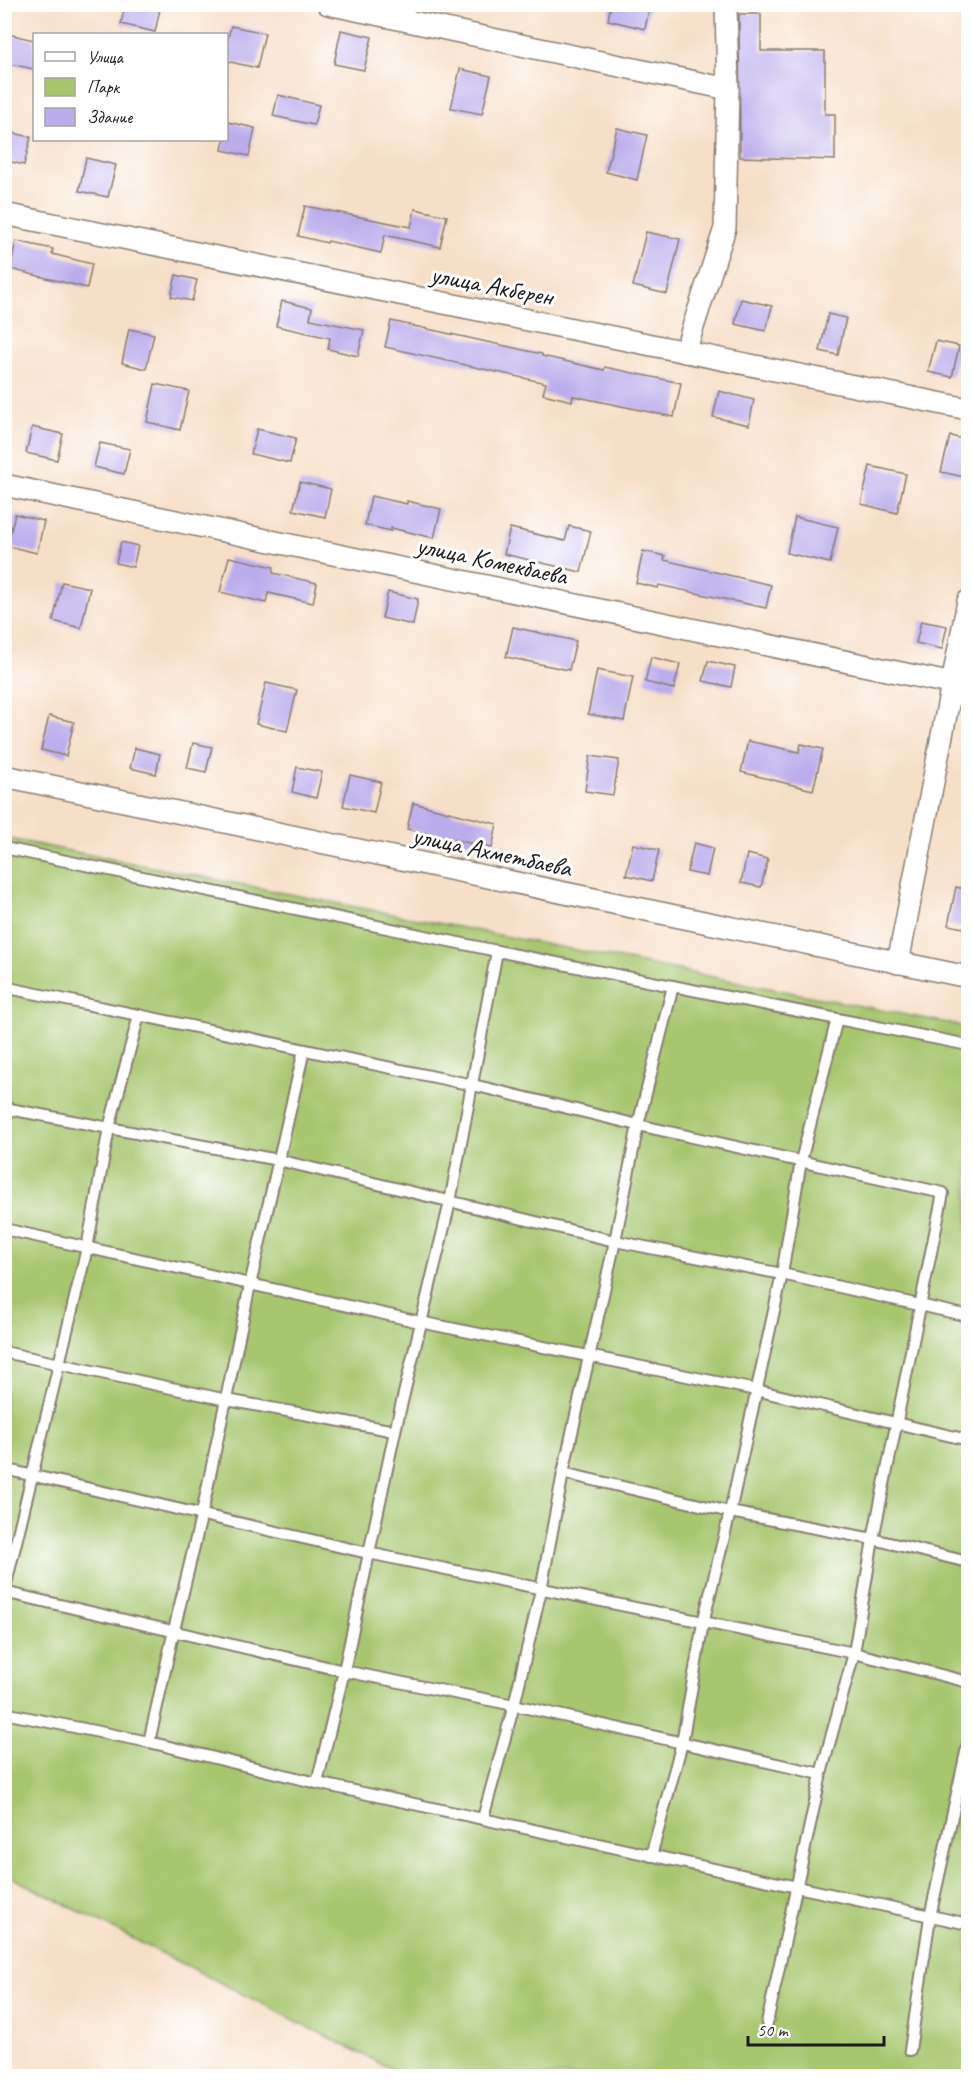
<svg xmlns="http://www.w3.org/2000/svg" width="973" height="2081" viewBox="0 0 973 2081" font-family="Caveat,sans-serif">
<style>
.green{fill:#a7c66e;stroke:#627145;stroke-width:1.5}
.building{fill:#bbadec}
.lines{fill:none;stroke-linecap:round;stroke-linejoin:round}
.lane-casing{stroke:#897e72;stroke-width:14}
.street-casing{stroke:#897e72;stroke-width:24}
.lane{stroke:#fff;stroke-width:10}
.street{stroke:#fff;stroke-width:21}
.labels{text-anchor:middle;stroke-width:6;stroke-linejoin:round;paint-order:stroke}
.street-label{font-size:26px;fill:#1c1c1c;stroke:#fff}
</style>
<rect width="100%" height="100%" fill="#fff"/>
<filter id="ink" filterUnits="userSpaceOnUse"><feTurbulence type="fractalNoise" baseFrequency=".0167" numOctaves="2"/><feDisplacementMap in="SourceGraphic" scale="12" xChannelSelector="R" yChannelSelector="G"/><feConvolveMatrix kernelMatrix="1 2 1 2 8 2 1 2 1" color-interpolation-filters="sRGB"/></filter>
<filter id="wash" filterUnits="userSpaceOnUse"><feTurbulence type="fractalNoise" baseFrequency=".008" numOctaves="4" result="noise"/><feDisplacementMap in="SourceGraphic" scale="24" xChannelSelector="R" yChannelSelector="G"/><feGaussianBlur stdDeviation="1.35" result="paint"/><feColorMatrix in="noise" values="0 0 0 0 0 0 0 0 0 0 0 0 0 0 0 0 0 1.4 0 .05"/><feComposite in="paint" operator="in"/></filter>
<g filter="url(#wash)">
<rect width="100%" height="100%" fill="#f6dfc7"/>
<polygon class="green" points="4,838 968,1027 968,2076 405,2076 5,1874"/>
<g id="blocks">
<g class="building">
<polygon points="125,4 161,4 155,32 121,24"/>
<polygon points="611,4 650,4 645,29 608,20"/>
<polygon points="739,14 761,14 761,51 825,51 825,114 835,114 835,160 740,157"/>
<polygon points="231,26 265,33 257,68 226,61 226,46"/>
<polygon points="341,30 372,37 364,70 334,64"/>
<polygon points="4,33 34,40 34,69 4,63"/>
<polygon points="460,69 491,76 482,114 451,108"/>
<polygon points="278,95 319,105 314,125 273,116"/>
<polygon points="228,122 255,128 249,156 222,150 224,140 226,140"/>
<polygon points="617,128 647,135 637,180 606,172"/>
<polygon points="4,131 31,137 24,165 4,160"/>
<polygon points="86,158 116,165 108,197 79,191"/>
<polygon points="305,206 411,227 415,209 447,216 440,247 385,235 381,253 328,241 327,243 298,236"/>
<polygon points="646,232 680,239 667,294 633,286"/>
<polygon points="16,241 53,249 52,254 92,264 87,288 10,269"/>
<polygon points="176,275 197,280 192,301 171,297"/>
<polygon points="741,299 772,306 766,331 735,324"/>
<polygon points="282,301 312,308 310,319 364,330 358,356 328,349 330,338 276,326"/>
<polygon points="828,314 846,318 838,355 820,351"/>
<polygon points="391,321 542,354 542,356 604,370 605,367 681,383 674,417 573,396 572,401 543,394 546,383 385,347"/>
<polygon points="129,329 154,334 146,369 122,363"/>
<polygon points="936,341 959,346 952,377 928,372"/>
<polygon points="155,384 189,391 180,430 147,422"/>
<polygon points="719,391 754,400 749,425 713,417"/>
<polygon points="32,427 63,434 57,460 26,453"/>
<polygon points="257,429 296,438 290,463 251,454"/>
<polygon points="950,436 969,440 969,478 941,472"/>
<polygon points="100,443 130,449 124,474 94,467"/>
<polygon points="870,466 906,474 897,513 861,504"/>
<polygon points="300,482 331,489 325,517 293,510"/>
<polygon points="371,496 407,504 407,501 441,509 434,538 391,528 391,531 365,525"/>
<polygon points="15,514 44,521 37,553 7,546"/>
<polygon points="795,517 838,527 830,563 787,553"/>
<polygon points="569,526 591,531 581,572 504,554 510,528 565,541"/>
<polygon points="121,542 138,546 133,567 116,563"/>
<polygon points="643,551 665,556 664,560 771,585 766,608 659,585 658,588 636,583"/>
<polygon points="229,557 274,567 273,573 317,583 313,603 268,593 266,603 220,592"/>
<polygon points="62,582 90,588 81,628 53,621"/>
<polygon points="388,592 418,599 413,625 382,618"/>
<polygon points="921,621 947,626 942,649 916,643"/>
<polygon points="513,627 576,641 569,670 506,657"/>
<polygon points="651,657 680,664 674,689 645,682"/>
<polygon points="708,661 735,667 731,687 703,681"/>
<polygon points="597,670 633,677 624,721 588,714"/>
<polygon points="266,683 297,690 287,731 256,724"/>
<polygon points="49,716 74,722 66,756 41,750"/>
<polygon points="748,741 799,752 801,744 823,749 813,790 741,772"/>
<polygon points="193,743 212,747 206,772 187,768"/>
<polygon points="135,748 160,754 156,774 130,768"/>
<polygon points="590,756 619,760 613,795 585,791"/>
<polygon points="297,767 322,772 316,798 292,792"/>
<polygon points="350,775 381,782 374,813 343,806"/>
<polygon points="413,803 497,824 492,848 407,829"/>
<polygon points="694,843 713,848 707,876 687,872"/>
<polygon points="633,844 659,850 652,881 626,875"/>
<polygon points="747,854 768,859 761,887 741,883"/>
<polygon points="956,887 969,890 969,929 948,925"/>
</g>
</g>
</g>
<g filter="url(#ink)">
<use href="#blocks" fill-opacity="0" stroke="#897e72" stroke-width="1.5"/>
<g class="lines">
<g class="lane-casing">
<g id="lane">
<polyline points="4,848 497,951 968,1045"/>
<polyline points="4,987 473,1085 638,1125 943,1193 873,1539 854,1653 821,1774 767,2023"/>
<polyline points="4,1108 278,1160 615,1241 782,1274 968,1316"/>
<polyline points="4,1229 420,1322 756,1390 968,1440"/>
<polyline points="4,1352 227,1400 395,1431"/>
<polyline points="4,1469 368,1553 854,1653 968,1682"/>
<polyline points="563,1473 730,1512 873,1539 968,1562"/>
<polyline points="4,1592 344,1671 514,1705 821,1774"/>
<polyline points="4,1592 87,1248 109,1128 139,1015"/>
<polyline points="4,1713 149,1742 317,1783 968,1924"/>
<polyline points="149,1742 174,1630 202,1513 250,1285 304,1050"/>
<polyline points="317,1783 344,1671 395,1431 450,1202 497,951"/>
<polyline points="483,1818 514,1705 541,1590 563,1473 615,1241 638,1125 673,986"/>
<polyline points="651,1856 682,1743 703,1623 730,1512 782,1274 801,1161 837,1019"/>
<polyline points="910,2050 930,1917 968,1743"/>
</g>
</g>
<g class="street-casing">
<g id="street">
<polyline points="328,4 728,89"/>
<polyline points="4,214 968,409"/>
<polyline points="685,352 725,228 728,89 726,4"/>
<polyline points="4,485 968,687"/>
<polyline points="4,776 968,977"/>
<polyline points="898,963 968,601"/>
</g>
</g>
<use href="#lane" class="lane"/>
<use href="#street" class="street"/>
</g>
</g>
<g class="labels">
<g class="street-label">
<text transform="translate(492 285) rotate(11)" y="9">улица Акберен</text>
<text transform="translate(492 560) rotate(12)" y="9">улица Комекбаева</text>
<text transform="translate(492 851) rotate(12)" y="9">улица Ахметбаева</text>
</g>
</g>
<rect width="973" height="2081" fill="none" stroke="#fff" stroke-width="24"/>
<rect x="33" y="33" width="195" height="108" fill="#ffffff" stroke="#a4a4a4" stroke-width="1.5"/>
<rect x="45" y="52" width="30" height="9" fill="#ffffff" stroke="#a4a4a4" stroke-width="1.5"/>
<text x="87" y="63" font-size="18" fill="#1c1c1c">Улица</text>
<rect x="45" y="78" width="30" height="18" fill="#a7c66e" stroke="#a4a4a4" stroke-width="1.5"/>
<text x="87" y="93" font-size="18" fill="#1c1c1c">Парк</text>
<rect x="45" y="108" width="30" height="18" fill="#bbadec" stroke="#a4a4a4" stroke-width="1.5"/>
<text x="87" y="123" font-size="18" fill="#1c1c1c">Здание</text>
<path d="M748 2036v9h136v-9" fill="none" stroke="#1c1c1c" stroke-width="3"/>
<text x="757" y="2036" font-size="18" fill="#1c1c1c" stroke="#ffffff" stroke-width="4.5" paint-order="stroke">50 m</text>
</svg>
